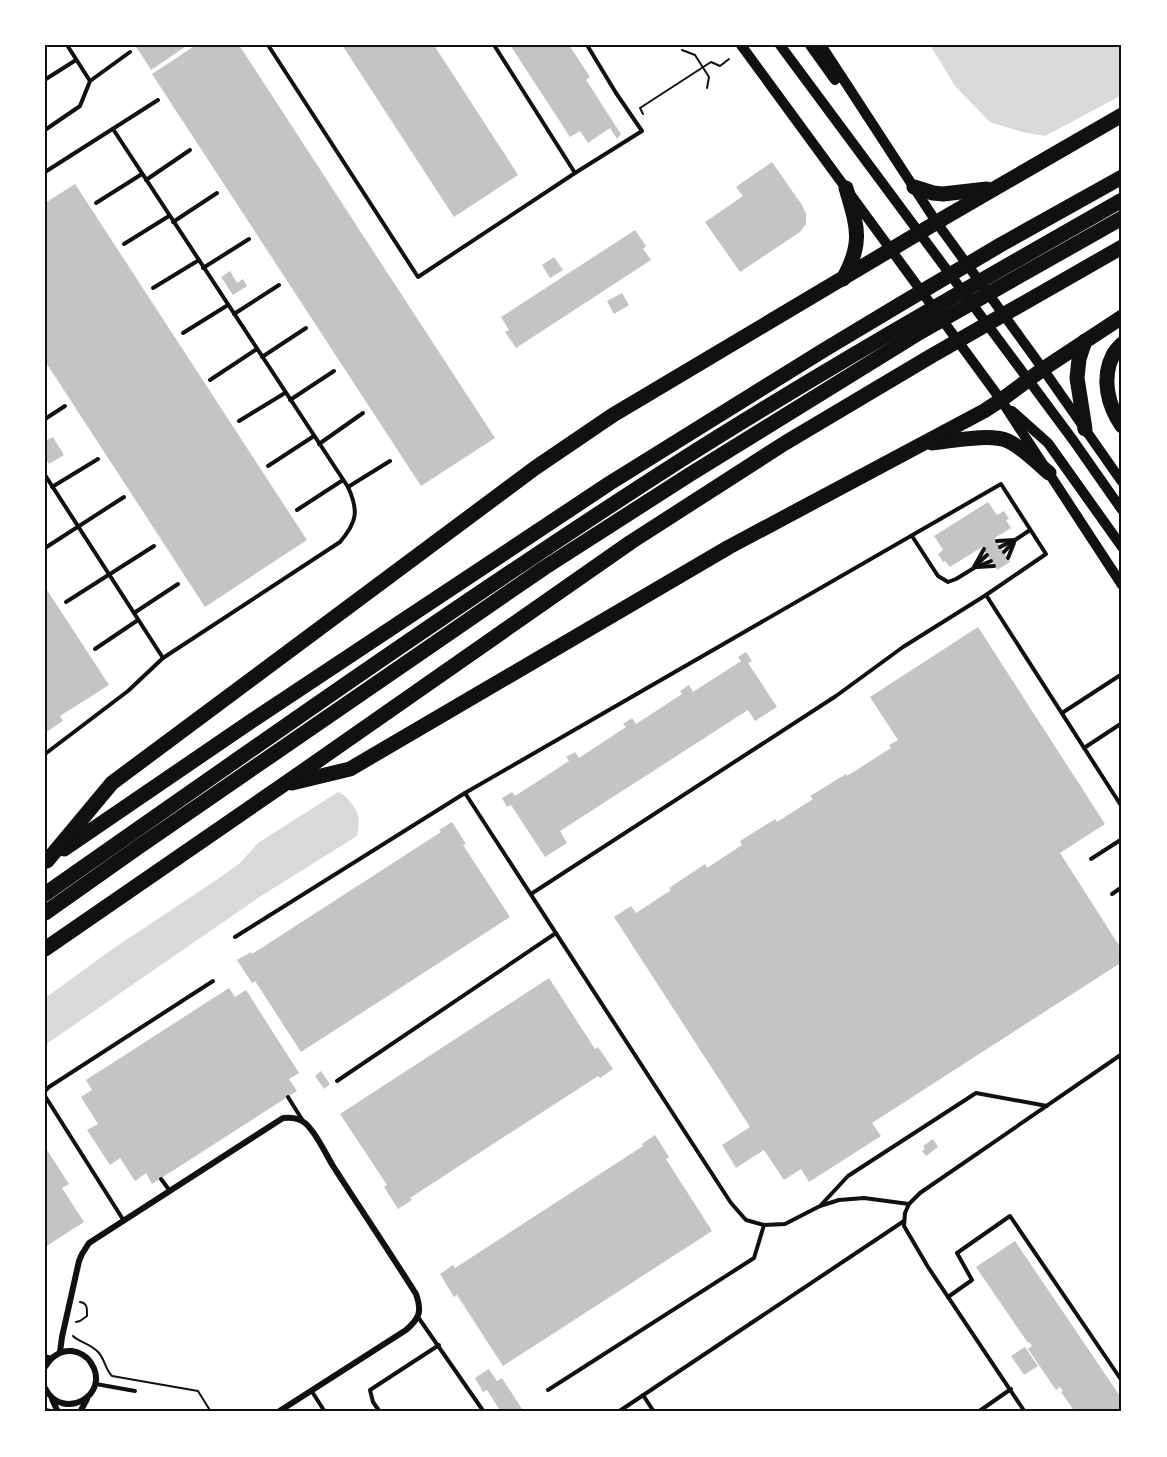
<svg xmlns="http://www.w3.org/2000/svg" width="1167" height="1457" viewBox="0 0 1167 1457" font-family="Montserrat,sans-serif">
<style>
.water{fill:#d9d9d9}
.building{fill:#c4c4c4}
.lines{fill:none;stroke-linecap:round;stroke-linejoin:round}
.path{stroke:#111;stroke-width:2}
.service{stroke:#111;stroke-width:4}
.minor{stroke:#111;stroke-width:6}
.secondary{stroke:#111;stroke-width:10}
.motorway{stroke:#111;stroke-width:15}
.neatline{fill:none;stroke:#111;stroke-width:2}
</style>
<rect width="100%" height="100%" fill="#fff"/>
<g class="water">
<polygon points="930,45 1122,45 1122,95 1045,136 1022,132 990,122 955,86"/>
<path d="M338,792C346,795 355,806 358,815C360,822 358,830 357,836L261,896L45,1045V998L114,948L218,879L240,863L258,843Z"/>
</g>
<g class="building">
<polygon points="135,45 188,45 151,70"/>
<polygon points="196,45 239,45 495,438 421,486 152,74"/>
<polygon points="342,45 434,45 518,175 454,217"/>
<polygon points="510,45 569,45 590,77 586,80 621,134 617,139 610,128 588,143 580,131 570,137"/>
<polygon points="772,162 802,205 806,214 806,224 800,232 740,272 705,222 743,196 736,187"/>
<polygon points="75,184 307,540 205,607 45,361 45,203"/>
<polygon points="635,230 646,246 643,249 651,260 516,348 505,332 509,330 501,317"/>
<polygon points="554,257 563,270 550,278 542,265"/>
<polygon points="230,271 237,283 243,279 247,286 233,295 221,277"/>
<polygon points="622,293 629,305 614,314 607,301"/>
<polygon points="53,437 64,455 49,464 45,457 45,441"/>
<polygon points="988,502 997,515 1004,511 1009,519 1006,520 1011,528 995,538 1010,562 997,570 982,547 950,567 945,561 943,562 938,554 943,550 934,536"/>
<polygon points="45,587 109,685 60,716 63,721 45,733"/>
<polygon points="978,627 1105,824 1060,853 1122,950 1122,962 872,1123 881,1136 809,1182 801,1169 784,1180 764,1150 736,1168 722,1145 750,1127 614,917 631,906 636,913 671,890 669,888 705,864 707,868 742,845 740,841 775,819 777,822 813,799 810,796 846,774 847,776 891,748 889,745 898,740 870,697"/>
<polygon points="746,652 752,661 748,663 777,707 755,721 748,710 560,831 567,843 545,857 511,805 507,807 502,798 512,792 515,796 569,761 566,757 575,752 579,758 626,727 623,724 632,718 636,724 682,694 680,691 689,685 693,692 741,661 738,657"/>
<polygon points="452,822 466,844 463,845 510,917 301,1052 255,981 252,983 237,960 251,952 252,954 441,832 439,830"/>
<polygon points="549,978 595,1049 598,1047 613,1069 600,1078 598,1076 410,1198 412,1200 398,1209 384,1187 387,1185 340,1114"/>
<polygon points="229,988 235,997 246,990 299,1073 289,1079 297,1091 152,1184 146,1173 135,1181 120,1158 110,1165 87,1130 98,1124 81,1097 92,1090 86,1080"/>
<polygon points="321,1071 330,1084 324,1089 315,1076"/>
<polygon points="655,1135 669,1157 666,1159 712,1231 503,1366 457,1295 454,1297 440,1274 453,1265 455,1268 643,1146 642,1144"/>
<polygon points="933,1139 938,1147 926,1156 922,1151 925,1149 923,1146"/>
<polygon points="45,1147 69,1184 62,1188 84,1222 45,1247"/>
<polygon points="1015,1241 1122,1399 1122,1412 1075,1412 1061,1392 1063,1391 1060,1387 1056,1390 1028,1349 1032,1346 1029,1342 1028,1343 976,1267"/>
<polygon points="1025,1347 1038,1366 1024,1375 1011,1356"/>
<polygon points="489,1369 497,1381 502,1378 524,1412 501,1412 487,1390 483,1392 475,1378"/>
</g>
<g class="lines">
<g class="path">
<polyline points="682,50 695,55 709,77 707,88"/>
<polyline points="643,114 640,108 711,62 720,66 729,59"/>
<path d="M76,1322L80,1321L87,1316C87,1310 88,1303 80,1302"/>
<path d="M73,1336C80,1343 90,1343 99,1353C105,1360 105,1369 112,1376L198,1391L211,1412"/>
</g>
<g class="service">
<polyline points="268,45 418,277 575,173 642,131 616,93 587,45"/>
<polyline points="494,45 575,173"/>
<polyline points="46,79 76,60"/>
<polyline points="90,81 130,52"/>
<polyline points="113,129 348,487 390,461"/>
<polyline points="45,130 80,106 90,81 67,45"/>
<polyline points="45,172 158,100"/>
<polyline points="146,180 190,150"/>
<polyline points="96,203 142,174"/>
<polyline points="173,222 217,193"/>
<polyline points="124,244 169,216"/>
<polyline points="203,268 249,239"/>
<polyline points="153,288 199,260"/>
<polyline points="234,314 279,285"/>
<polyline points="183,333 228,305"/>
<polyline points="262,357 306,328"/>
<polyline points="210,380 257,349"/>
<polyline points="290,400 334,371"/>
<polyline points="45,419 65,406"/>
<polyline points="239,421 285,393"/>
<polyline points="319,444 363,413"/>
<polyline points="268,466 314,436"/>
<polyline points="45,475 163,658"/>
<polyline points="52,487 98,459"/>
<polyline points="297,510 343,480"/>
<polyline points="912,536 938,576 948,582 956,579 974,568 991,561"/>
<polyline points="997,541 1015,540"/>
<polyline points="1000,547 1012,541"/>
<polyline points="45,548 124,497"/>
<polyline points="1004,552 1015,540 1030,530"/>
<polyline points="1008,558 1014,543"/>
<polyline points="976,565 987,555"/>
<polyline points="974,567 984,549"/>
<polyline points="977,567 994,566"/>
<polyline points="986,595 1122,807"/>
<polyline points="66,602 154,546"/>
<polyline points="134,613 178,584"/>
<polyline points="95,649 138,620"/>
<polyline points="1062,713 1122,674"/>
<polyline points="1084,748 1122,723"/>
<path d="M45,754L128,691L163,658L340,542C357,522 359,511 348,487"/>
<polyline points="465,793 731,1203 746,1220 764,1225 785,1224 820,1206 839,1200 864,1198 909,1204"/>
<polyline points="1091,859 1122,839"/>
<polyline points="1112,894 1122,887"/>
<polyline points="235,937 465,793 1001,484 1046,554 986,595 903,647 836,696 531,894"/>
<polyline points="337,1081 556,933"/>
<polyline points="45,1091 49,1087 213,981"/>
<polyline points="45,1096 124,1221"/>
<polyline points="288,1097 303,1121"/>
<polyline points="161,1179 170,1191"/>
<polyline points="821,1205 848,1176 976,1093 1047,1106"/>
<polyline points="948,1297 972,1280 957,1253 1010,1216 1122,1381"/>
<polyline points="418,1317 484,1412"/>
<polyline points="45,1356 51,1358"/>
<polyline points="96,1384 135,1391"/>
<polyline points="311,1390 325,1412"/>
<polyline points="548,1390 754,1258 764,1225"/>
<polyline points="643,1395 654,1412"/>
<polyline points="45,1410 56,1412"/>
<polyline points="380,1412 373,1402 370,1390 439,1345"/>
<polyline points="618,1412 904,1221"/>
<polyline points="978,1412 1011,1389"/>
<polyline points="1025,1412 928,1267 904,1226 905,1213 909,1204 920,1193 1122,1054"/>
</g>
<g class="minor">
<path d="M60,1352L62,1337L79,1261L82,1254L89,1243L283,1118C291,1117 299,1118 305,1123C316,1132 325,1153 333,1166C360,1208 389,1251 416,1294C422,1311 420,1318 406,1330L278,1412"/>
<path d="M45,1367C51,1357 60,1350 72,1351C79,1352 87,1356 91,1363C112,1394 63,1423 45,1388"/>
<polyline points="52,1399 58,1412"/>
<polyline points="80,1412 87,1399"/>
</g>
<g class="secondary">
<polyline points="741,45 1001,400 1122,585"/>
<polyline points="780,45 1073,440 1122,510"/>
<polyline points="810,45 835,80"/>
<polyline points="821,45 937,223 1043,369 1122,482"/>
<polyline points="1012,411 1048,443 1122,547"/>
</g>
<g class="motorway">
<polyline points="914,187 933,193 943,194 987,189"/>
<path d="M843,279C864,242 857,226 846,188"/>
<path d="M1122,344C1119,347 1115,351 1113,355C1101,378 1108,406 1122,426"/>
<polyline points="1085,429 1077,378 1079,359 1085,341"/>
<path d="M932,443C952,441 991,433 1008,441C1023,448 1036,462 1049,473"/>
<polyline points="292,783 350,769 729,547 984,411 1001,400 1043,369 1122,317"/>
<polyline points="64,849 250,722 610,483 824,350 899,305 1002,244 1122,177"/>
<polyline points="47,861 112,783 535,468 613,415 949,215 1122,115"/>
<path d="M45,894C255,747 463,600 678,462C823,370 973,285 1122,200"/>
<polyline points="45,913 137,848 544,568 689,475 917,334 1122,218"/>
<polyline points="45,949 283,785 631,542 785,443 933,355 1122,247"/>
</g>
</g>
<rect width="1167" height="1457" fill="none" stroke="#ffffff" stroke-width="93"/>
<rect x="46" y="46" width="1074" height="1364" class="neatline"/>
</svg>
